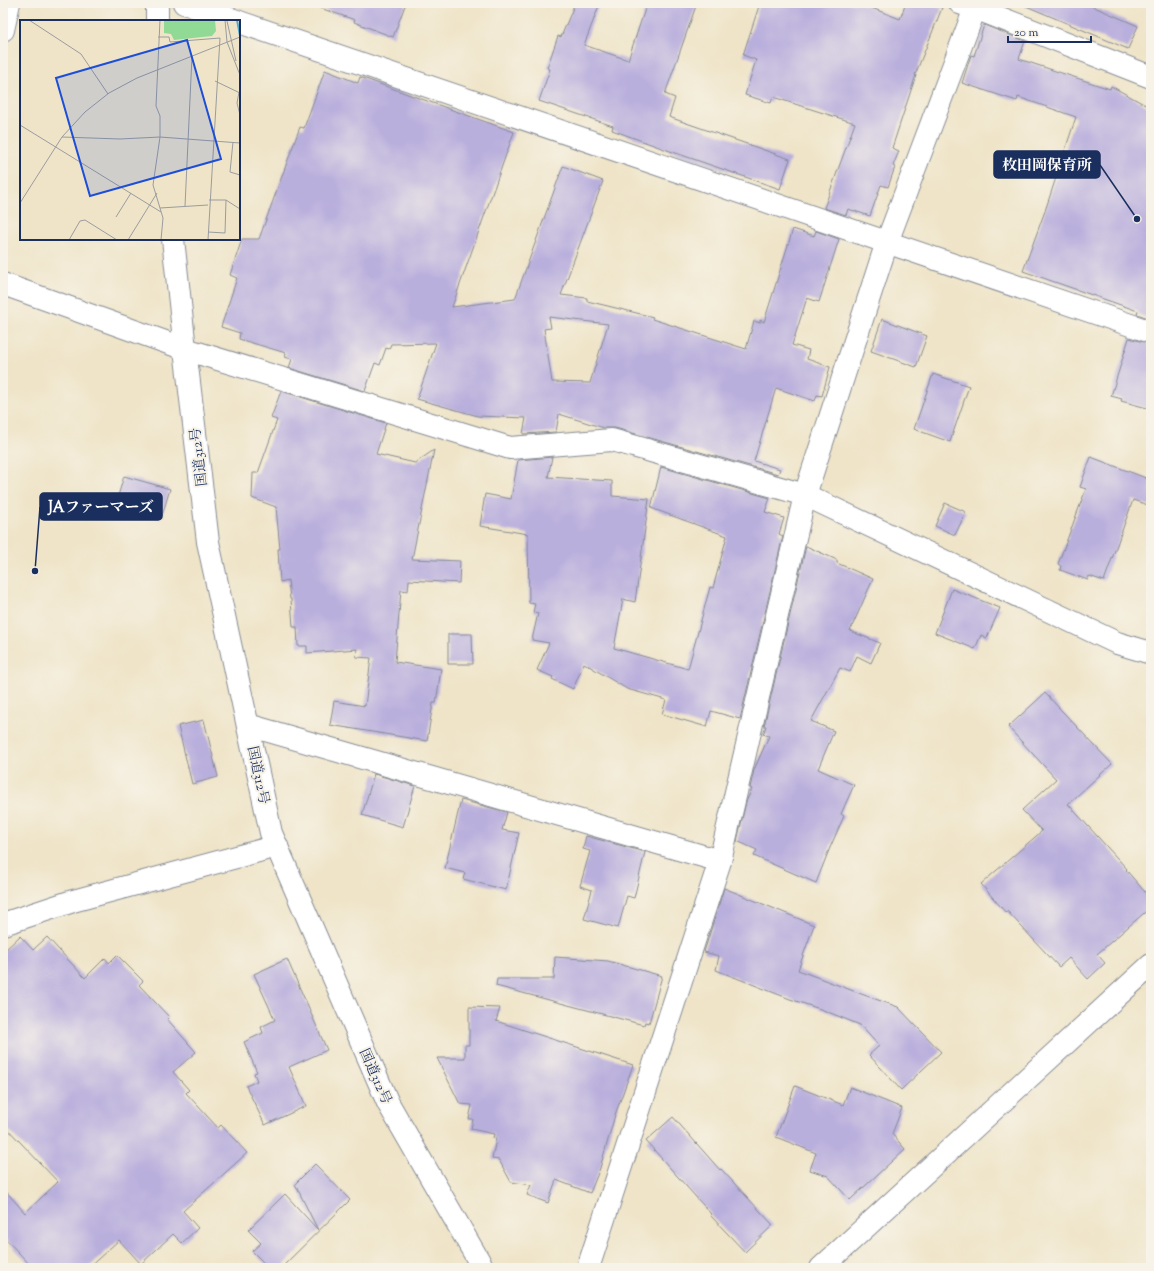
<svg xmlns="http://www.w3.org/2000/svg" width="1154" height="1271" viewBox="0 0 1154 1271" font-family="'Sorts Mill Goudy','Noto Serif JP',serif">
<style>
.building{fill:#b9afdd;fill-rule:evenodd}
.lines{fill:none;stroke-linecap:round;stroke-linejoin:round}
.minor-casing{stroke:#858a93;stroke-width:24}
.highway-casing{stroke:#858a93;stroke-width:24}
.minor{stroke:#fff;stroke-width:22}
.highway{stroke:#fff;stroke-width:22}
.labels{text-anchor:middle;stroke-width:4;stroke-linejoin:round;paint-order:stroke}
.street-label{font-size:14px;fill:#1b2f5e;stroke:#f7f3e8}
.inset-river{fill:none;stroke:#54a8cf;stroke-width:2}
.inset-road{fill:none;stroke:#9a9c9e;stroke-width:1}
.view{fill:#1d4ed8;fill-opacity:0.15;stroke:#1d4ed8;stroke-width:2}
.inset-edge{fill:none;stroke:#1b2f5e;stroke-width:2}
.leader{fill:none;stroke:#1b2f5e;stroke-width:1.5}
.callout-dot{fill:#1b2f5e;stroke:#f7f3e8;stroke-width:1.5}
.callout{fill:#1b2f5e;stroke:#1b2f5e;stroke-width:1.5}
.callout-label{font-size:15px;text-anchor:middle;font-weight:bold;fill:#fff}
</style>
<rect width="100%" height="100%" fill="#f7f3e8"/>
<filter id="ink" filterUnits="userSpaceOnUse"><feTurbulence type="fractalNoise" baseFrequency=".025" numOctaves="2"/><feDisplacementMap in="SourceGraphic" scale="8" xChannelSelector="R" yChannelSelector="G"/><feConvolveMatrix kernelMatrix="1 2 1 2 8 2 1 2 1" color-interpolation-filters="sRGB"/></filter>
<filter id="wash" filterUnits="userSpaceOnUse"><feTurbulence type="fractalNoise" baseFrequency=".012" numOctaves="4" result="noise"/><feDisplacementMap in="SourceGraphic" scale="16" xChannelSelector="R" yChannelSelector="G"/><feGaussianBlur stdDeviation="0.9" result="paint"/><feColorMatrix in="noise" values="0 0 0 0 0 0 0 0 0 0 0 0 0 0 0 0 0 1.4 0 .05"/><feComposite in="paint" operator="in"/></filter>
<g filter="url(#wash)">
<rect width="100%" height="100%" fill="#efe4c8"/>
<g id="blocks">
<g class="building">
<polygon points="315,3 406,3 393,37 354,22 355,20 314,6"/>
<polygon points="575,3 600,3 584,45 628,60 647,3 697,3 665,94 675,98 669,117 790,159 780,189 670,151 612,130 613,126 539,101 550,69 547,68 558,36 561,37"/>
<polygon points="760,3 859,3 900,19 906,3 930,3 942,8 915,75 916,75 892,148 899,151 893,166 895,167 888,187 881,185 870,216 848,209 846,215 824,208 855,123 773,97 771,103 745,95 756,60 743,55"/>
<polygon points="1019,3 1085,3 1138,26 1128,49"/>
<polygon points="984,25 1025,41 1019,59 1110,89 1111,86 1151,108 1151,319 1137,314 1138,311 1023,271 1045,211 1076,117 1018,97 1017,101 962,83 971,55 974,56"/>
<path d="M325,70L358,83L360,77L514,132L452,307L515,299L563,166L603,181L561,295L587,298V301L653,317L652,319L746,349L754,321L760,323V320L764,322L793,229L814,236L816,231L839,239L819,302L807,298L792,345L809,350L807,359L830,367L822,396L817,395L815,401L776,388L754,461L780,469L778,474L615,428H604L559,414L556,432L523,434L526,418L478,416L417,399L436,343L391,344L389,349L386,348L380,365L375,363L365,391L289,368L292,359L285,357L286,353L239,339L240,333L221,327L237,278L230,275L242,239H259L300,127L304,128ZM549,317L608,324L590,383L552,382L544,329L551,328Z"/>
<polygon points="882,319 927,336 916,367 871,351"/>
<polygon points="1129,338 1151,344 1151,409 1121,401 1122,399 1111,396"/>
<polygon points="933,374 969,386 950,442 914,429"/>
<polygon points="281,391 386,423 376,454 415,463 434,450 412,559 460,561 459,583 409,580 408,591 401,590 395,662 441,669 436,703 433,703 427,741 330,725 334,701 365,706 371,658 356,657 357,649 307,653 307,646 298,646 297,627 293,627 291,599 290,599 288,580 280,582 278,549 280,549 276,507 252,498 253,473 258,473 277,420 271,418"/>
<polygon points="552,457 548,477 612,481 612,496 649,499 635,602 623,599 614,648 688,669 710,587 713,588 727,536 651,508 661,467 770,498 765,512 784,518 779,534 783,536 740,719 711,711 707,727 662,714 666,700 627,689 584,663 573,689 552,679 553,677 537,670 549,643 532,640 538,613 533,612 535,604 529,603 528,534 480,526 485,494 511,499 518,460"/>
<polygon points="1091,457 1151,480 1151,506 1133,500 1104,581 1089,576 1088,580 1060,570 1061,566 1058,564 1086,489 1080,487"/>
<polygon points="124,476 170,489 161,519 115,506"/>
<polygon points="945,503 966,512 955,535 935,526"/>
<polygon points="806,546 837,560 837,563 873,579 850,631 880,643 871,663 857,656 850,672 840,668 811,721 834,731 818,769 854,785 841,814 844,816 829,850 816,883 754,856 757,850 737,841 746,802 752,789 750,788 754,770 769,736 763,734 766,726 764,726"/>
<polygon points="952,589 1000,608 987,638 981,635 975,649 935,633"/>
<polygon points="448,634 472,634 473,664 448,664"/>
<polygon points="1045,693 1112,764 1068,804 1127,869 1126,870 1151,899 1151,907 1097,954 1105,963 1088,979 1069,958 1059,967 1007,911 1006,913 981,884 1042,831 1022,810 1056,779 1008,727"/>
<polygon points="204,720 218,777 192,784 178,726"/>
<polygon points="374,774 415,786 403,827 362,815"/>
<polygon points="461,800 507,812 502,830 519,833 506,890 463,879 465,873 445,868"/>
<polygon points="586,836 645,852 634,898 627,896 618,928 584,919 592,890 580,886 590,851 583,849"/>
<polygon points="724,888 814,925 798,970 864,995 898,1007 941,1052 901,1090 869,1055 879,1046 860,1025 823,1010 790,999 716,970 719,956 704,952"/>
<polygon points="20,936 33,950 47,937 85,978 105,958 109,963 117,955 143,981 139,985 169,1017 167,1019 196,1052 173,1072 189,1090 186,1093 218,1128 221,1125 247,1153 183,1211 198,1228 182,1243 173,1234 141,1264 119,1240 88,1268 33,1268 3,1236 3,1188 25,1213 58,1182 3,1124 3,952"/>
<polygon points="555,957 608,961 662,976 649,1023 645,1022 644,1025 496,986 497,979 554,979"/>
<polygon points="287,959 327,1050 289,1067 306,1106 265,1125 246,1086 257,1081 254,1073 257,1072 244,1042 263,1033 261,1027 275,1020 254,974"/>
<polygon points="469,1007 500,1008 496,1021 633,1065 615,1115 600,1168 590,1193 556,1180 548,1203 527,1195 531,1185 511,1182 499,1160 492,1159 496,1139 493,1138 494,1134 471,1129 473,1119 469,1119 472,1105 460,1104 437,1058 465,1058 465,1045 469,1045"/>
<polygon points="795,1086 843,1105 850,1087 902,1108 892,1134 905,1149 850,1200 828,1176 810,1170 816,1153 776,1137"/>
<polygon points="673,1117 720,1170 721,1169 773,1225 745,1252 710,1215 711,1214 646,1141"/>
<polygon points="315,1164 350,1200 281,1268 269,1268 252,1251 261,1243 248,1230 285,1194 318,1230 295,1184"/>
</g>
</g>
</g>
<g filter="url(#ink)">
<use href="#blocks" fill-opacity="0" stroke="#858a93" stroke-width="1"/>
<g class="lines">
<g class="minor-casing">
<g id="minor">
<polyline points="184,3 237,21"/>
<polyline points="960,3 975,8 1151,77"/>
<polyline points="239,22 1151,332"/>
<polyline points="3,30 9,3"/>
<polyline points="3,284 185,349 510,448 612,440 805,495 1117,643 1151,653"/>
<polyline points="248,725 720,861"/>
<polyline points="3,924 73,901 277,846"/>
<polyline points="588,1268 720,861 805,495 887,242 977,3"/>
<polyline points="821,1268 1151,965"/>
</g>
</g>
<g class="highway-casing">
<g id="highway">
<polyline points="157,3 157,21"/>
<polyline points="173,239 185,349 208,542 271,833 388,1103 483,1268"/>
</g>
</g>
<use href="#minor" class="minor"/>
<use href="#highway" class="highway"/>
</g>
</g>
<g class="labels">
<g class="street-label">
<text transform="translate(198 457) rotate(-97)" y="5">国道312号</text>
<text transform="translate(259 775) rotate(78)" y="5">国道312号</text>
<text transform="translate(376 1076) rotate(66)" y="5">国道312号</text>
</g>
</g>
<g transform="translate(20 20)">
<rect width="220" height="220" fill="#efe4c8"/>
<path d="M144,0H195L196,11L192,16L154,20L151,14L144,13Z" fill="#91da95"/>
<path class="inset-river" d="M217,0L220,16"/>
<path class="inset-road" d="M9,0L61,34L88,74M140,0L136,86L140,96V117L133,165L143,198L141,220M205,0L207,22L220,55M207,1L216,41M138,17H149L150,22L200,18L188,220M195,61L220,73M219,72L217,83L220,95M0,105L141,192M42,117L100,119L140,117L220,123M213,122L210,152L220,155M189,180H206L220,189M0,183L42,117L65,92L89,73L117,58L220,17M165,186L172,36M140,188L188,185M96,197L111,173M188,212L205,213L206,180M49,220L60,201L65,200L97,220M108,220L137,173"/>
<path class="view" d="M167,20L201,139L70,176L36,58Z"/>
<rect width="220" height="220" class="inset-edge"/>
</g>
<path class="leader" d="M1137 219L1100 165M35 571L40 507"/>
<g class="callout-dot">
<circle cx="1137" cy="219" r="4"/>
<circle cx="35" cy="571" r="4"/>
</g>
<g class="callout">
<rect x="994" y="151" width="106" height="27" rx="4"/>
<rect x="40" y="493" width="122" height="27" rx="4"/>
</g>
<g class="callout-label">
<text x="1047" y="170">枚田岡保育所</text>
<text x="101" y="512">JAファーマーズ</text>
</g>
<rect width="1154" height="1271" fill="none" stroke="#f7f3e8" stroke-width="16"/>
<path d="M1008 36v6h83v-6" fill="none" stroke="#1b2f5e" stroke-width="2"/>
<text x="1014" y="36" font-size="12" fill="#1b2f5e" stroke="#f7f3e8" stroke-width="3" paint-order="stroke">20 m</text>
</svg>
